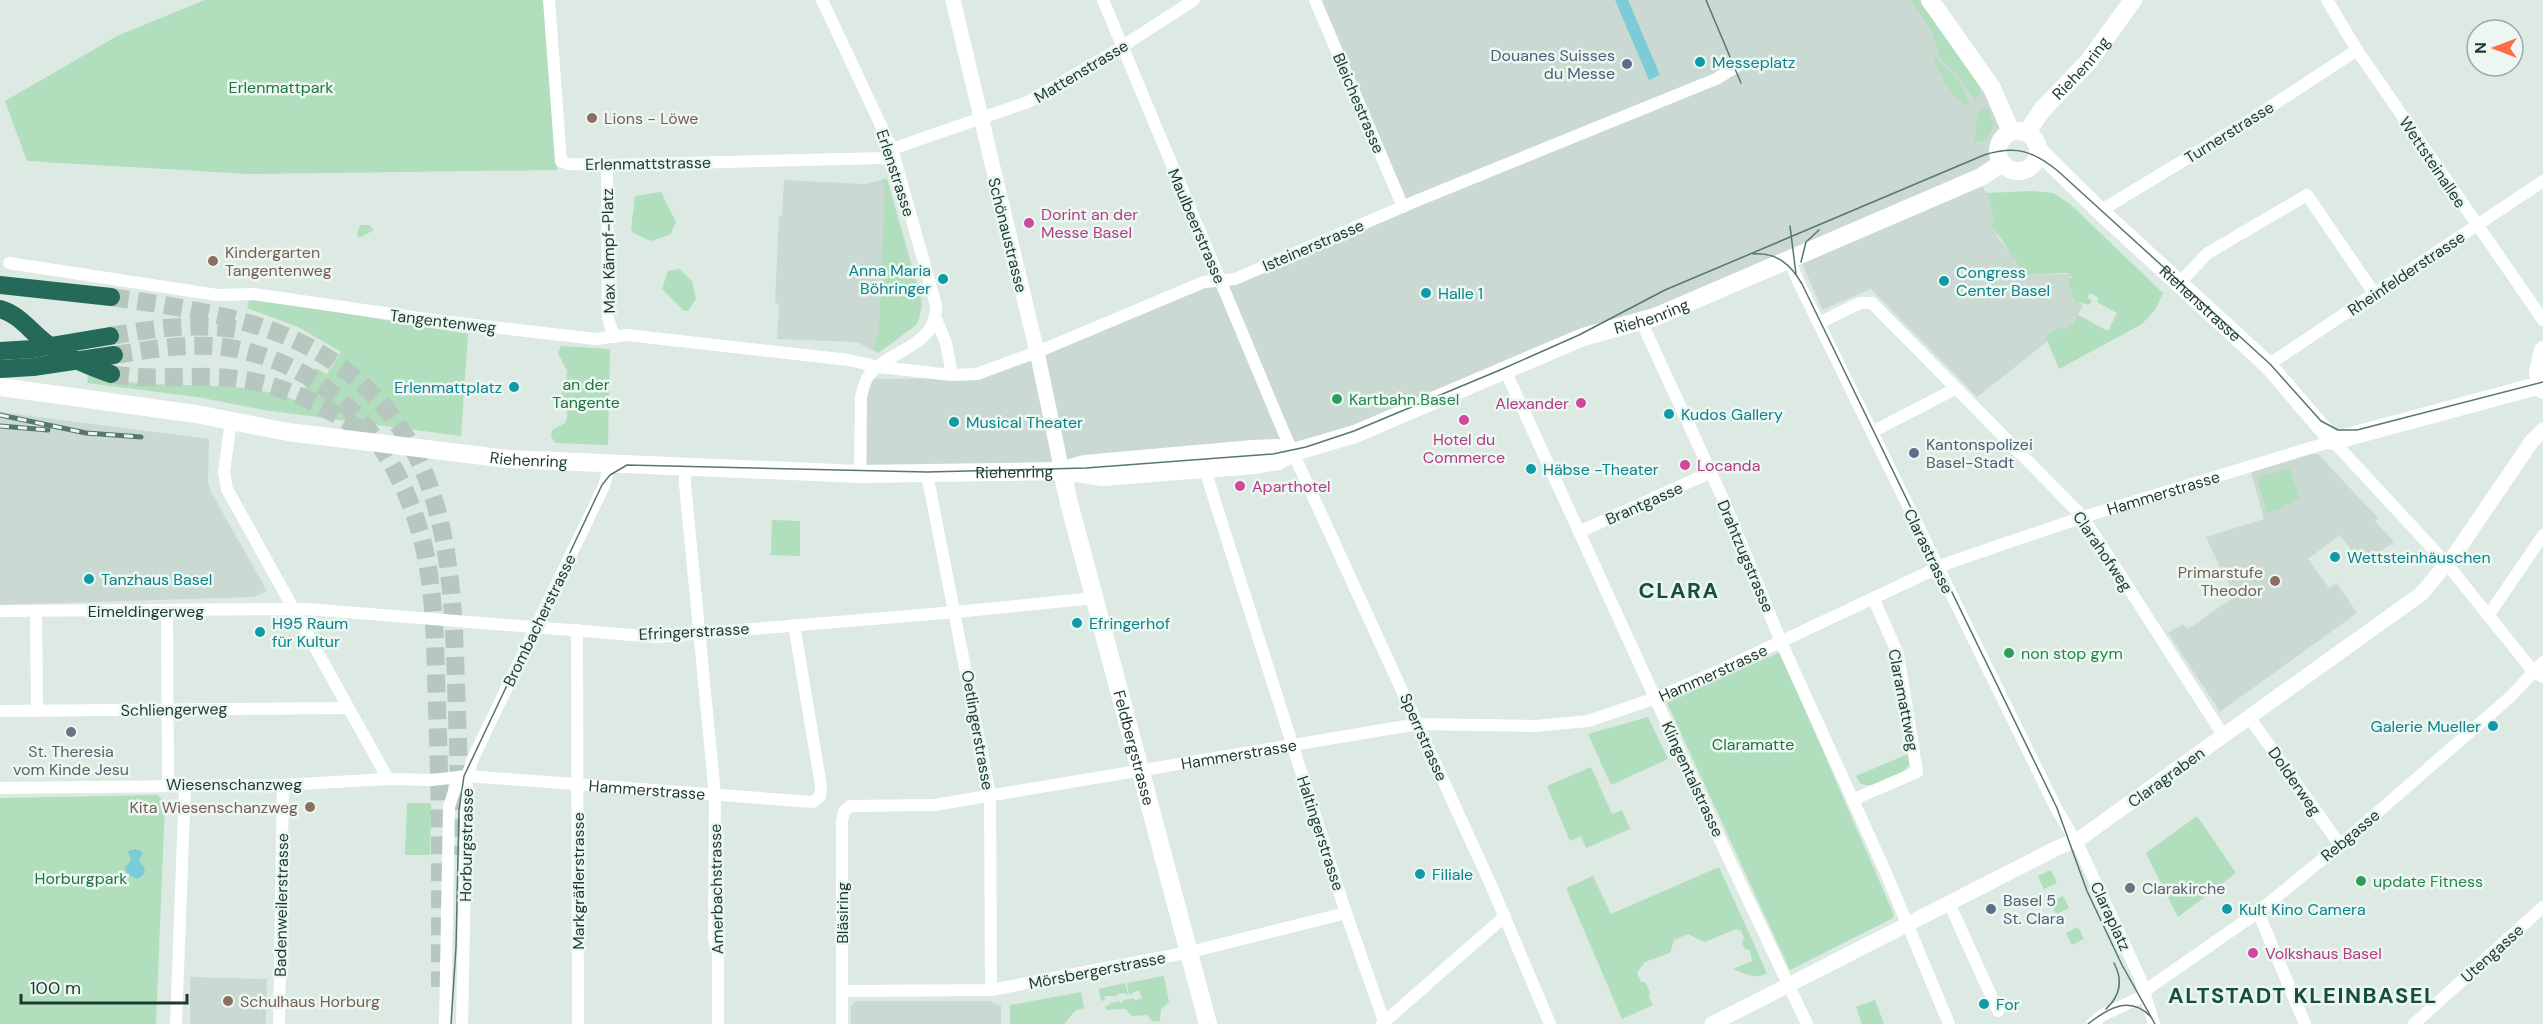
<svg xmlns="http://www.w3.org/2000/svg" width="2543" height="1024" viewBox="0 0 2543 1024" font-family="'DM Sans',sans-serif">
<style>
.built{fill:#cadad2}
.green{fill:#b1debc}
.water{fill:#7cccd7}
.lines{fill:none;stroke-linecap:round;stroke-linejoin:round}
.motorway-tunnel{stroke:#b6c7bf;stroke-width:18;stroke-dasharray:18 9;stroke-linecap:butt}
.minor{stroke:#fff;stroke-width:12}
.tertiary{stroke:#fff;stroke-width:15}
.secondary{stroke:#fff;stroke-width:18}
.motorway{stroke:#256959;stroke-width:18}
.tram{stroke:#56776d;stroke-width:1.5}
.rail-casing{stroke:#56776d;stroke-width:5}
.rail{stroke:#ecf7f1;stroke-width:3;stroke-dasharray:9;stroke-linecap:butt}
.culture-dot{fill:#0f9aa8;stroke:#ecf7f1;stroke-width:2}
.service-dot{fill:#5c6f8a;stroke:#ecf7f1;stroke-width:2}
.education-dot{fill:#8d6e63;stroke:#ecf7f1;stroke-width:2}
.hotel-dot{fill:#d1479c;stroke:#ecf7f1;stroke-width:2}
.leisure-dot{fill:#2e9e5b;stroke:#ecf7f1;stroke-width:2}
.worship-dot{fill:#6b7280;stroke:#ecf7f1;stroke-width:2}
.labels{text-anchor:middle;stroke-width:5;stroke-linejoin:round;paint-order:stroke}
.service-label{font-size:16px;fill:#4e5e75;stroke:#ecf7f1;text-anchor:start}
.culture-label{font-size:16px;fill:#0d838f;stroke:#ecf7f1;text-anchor:start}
.street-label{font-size:16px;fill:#1c3a31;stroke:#ecf7f1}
.park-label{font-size:16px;fill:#237540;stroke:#ecf7f1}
.education-label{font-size:16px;fill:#785e54;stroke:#ecf7f1;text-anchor:start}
.hotel-label{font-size:16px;fill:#b23c85;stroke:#ecf7f1;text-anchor:start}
.leisure-label{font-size:16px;fill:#27864d;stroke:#ecf7f1;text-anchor:start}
.worship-label{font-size:16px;fill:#5b616d;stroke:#ecf7f1}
.district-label{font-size:22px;font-weight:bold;letter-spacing:1.5px;fill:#174e3f;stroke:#ecf7f1}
</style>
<rect width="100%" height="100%" fill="#dceae3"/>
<g class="built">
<polygon points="1320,0 1925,0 1988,88 2006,131 1988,164 1977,173 1993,209 1990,211 1995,221 1992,223 1998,238 2013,255 2021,275 2070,274 2071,279 2068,283 2075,300 2083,305 2073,324 2064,331 2063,328 2045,335 2048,341 1977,397 1871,289 1822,310 1797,251 1677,305 1318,440 1297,445 1083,461 867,469 866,392 872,379 979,378 1205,285 1409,209"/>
<polygon points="887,179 922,299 920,316 916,325 878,353 857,342 777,339 779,304 775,303 779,216 782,215 784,180 864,184"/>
<polygon points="0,412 209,439 208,481 211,492 267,591 254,597 0,605"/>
<polygon points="2310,454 2318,454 2378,518 2375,521 2394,542 2362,565 2340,535 2308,559 2329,588 2337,583 2357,613 2220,712 2168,633 2183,624 2188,629 2237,595 2225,578 2206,537 2264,519 2251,472"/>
<polygon points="190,977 267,979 266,1024 190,1024"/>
<polygon points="856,1001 991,1001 1001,1006 1001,1024 851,1024 851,1006"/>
</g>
<g class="green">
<polygon points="205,0 546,0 557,170 250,174 27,161 5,101 119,35"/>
<polygon points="1911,0 1919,0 1980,84 1980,94 1975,101 1958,74 1942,61 1930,28"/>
<path d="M1934,56L1959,82L1970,104H1963C1949,92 1941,75 1933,60Z"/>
<path d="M1985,108H1988C1996,124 1995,139 1974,143L1978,113Z"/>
<polygon points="887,179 922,307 916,325 878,353 874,350 879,328 885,188 881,180"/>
<path d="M2033,191L2053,193L2070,204L2163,293L2155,310L2142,324L2059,369L2045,335L2062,327L2064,330L2073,324L2078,315L2108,331L2117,313L2097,302L2099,298L2090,293L2087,298L2092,300L2089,305L2075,301L2068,283L2072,277L2068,273L2021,275C2016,253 2000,242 1991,223L1995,221L1990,210L1992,209L1986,193Z"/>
<polygon points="661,192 676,222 671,234 651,241 634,233 631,229 635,196"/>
<polygon points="360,225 369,225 374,230 359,238 357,234"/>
<polygon points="679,269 692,281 696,299 688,311 684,311 662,289 668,271"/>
<path d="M250,297L468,334L461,436L264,410L197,397L87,383L88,374C158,395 228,374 298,401L315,368L327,374L341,352L298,327L247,308Z"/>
<path d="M561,346L610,349L608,445L555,443L551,436L552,430L565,423C571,413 564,406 560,397L566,382L567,371L558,353Z"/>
<polygon points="2289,468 2300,497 2279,509 2267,513 2257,478"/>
<polygon points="772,520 800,521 800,556 771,555"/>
<polygon points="1780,652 1894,915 1893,918 1790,970 1667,703"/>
<polygon points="1648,717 1668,759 1611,785 1588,734"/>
<path d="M1908,754L1909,765C1901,777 1873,791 1860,783L1856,776Z"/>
<polygon points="1591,767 1612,814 1622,810 1630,829 1586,848 1581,836 1570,841 1547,786"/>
<polygon points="157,795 165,802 156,1024 0,1024 0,798"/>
<polygon points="407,803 431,803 430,855 405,855"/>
<polygon points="2197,816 2236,873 2178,917 2146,853"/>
<path d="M1719,867L1767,973C1755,980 1745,974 1733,969L1752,961L1750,950L1745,949L1742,943L1744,938L1741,931L1736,929L1705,942L1688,934L1674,940L1670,953L1645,962L1637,973L1641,982H1645L1650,992L1649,997L1653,1005L1622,1019L1566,888L1593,876L1611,914Z"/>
<polygon points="2051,870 2057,883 2044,889 2038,876"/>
<polygon points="2063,896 2069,908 2056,914 2050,902"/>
<polygon points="2078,927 2084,939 2072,945 2066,933"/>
<polygon points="1164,976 1169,1002 1161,1009 1160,1021 1153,1022 1147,1015 1131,1016 1126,1009 1106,1010 1105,1006 1110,1005 1109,1003 1120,1001 1121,1004 1124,1000 1134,998 1134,1001 1142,998 1138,990 1129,995 1127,983"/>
<polygon points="1125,983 1128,995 1124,993 1117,994 1118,996 1104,996 1105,1000 1101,1001 1099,989"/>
<polygon points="1081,992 1084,1008 1075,1011 1064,1024 1010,1024 1010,1005"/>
<polygon points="1875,1000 1884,1024 1862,1024 1856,1007"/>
</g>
<g class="water">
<polygon points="1615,0 1628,0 1660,75 1649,80"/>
<polygon points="135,849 143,852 139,860 145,869 143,875 137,879 127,874 125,868 131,860 128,851"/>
</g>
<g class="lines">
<g class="motorway-tunnel">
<path d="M111,297C183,308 269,318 331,360C446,437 452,558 456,683C458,741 460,798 460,855"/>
<path d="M110,336C152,329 196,322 239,330"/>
<path d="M114,355C154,349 196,341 236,349C335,369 396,444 422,539C436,594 435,654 437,710C441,803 440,895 440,987"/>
<path d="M111,374C145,380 178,376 212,377C273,379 312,399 362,430"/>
</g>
<g class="minor">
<polyline points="549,0 561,161 568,164 607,165 884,158 892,149 1028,102 1109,55 1194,0"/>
<path d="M822,0L892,149L936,305C937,347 891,349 870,374C864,381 863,389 861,397L860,474"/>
<polyline points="1103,0 1284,433 1491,885 1550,1024"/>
<polyline points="1315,0 1403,207"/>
<polyline points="2327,0 2357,50 2543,320"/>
<polyline points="607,165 608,318 614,337"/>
<polyline points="2100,211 2247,122 2357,50"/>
<polyline points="1789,258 1798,281 2056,808 2080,849 2140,978 2154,1024"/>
<polyline points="9,263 217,295 253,294 440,321 596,339 627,335 849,360 879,367 952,375 977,374 1037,352 1204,282 1235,279 1416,201 1716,79 1736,67"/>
<polyline points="2178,284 2208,253 2307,195 2374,293"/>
<polyline points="936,319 946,343 952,375"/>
<polyline points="1641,321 1724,501 1781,642 1886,873 1949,1024"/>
<polyline points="1819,323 1860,303 1872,303 2083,517 2223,735"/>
<polyline points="2268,365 2543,181"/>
<polyline points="1505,370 1728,857 1807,1024"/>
<polyline points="231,420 224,472 227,489 388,779"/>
<polyline points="1872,432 1955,389"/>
<polyline points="685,467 685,484 715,796 714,939 718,951 718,1024"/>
<polyline points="1205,470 1346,913 1385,1024"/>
<polyline points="927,474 990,795 991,990"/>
<polyline points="1579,532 1709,473"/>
<polyline points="0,611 307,609 657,637 956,612 1095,598"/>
<polyline points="36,611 37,711"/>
<polyline points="167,612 168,785"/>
<polyline points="2488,616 2543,535"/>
<polyline points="577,630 578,1024"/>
<polyline points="0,711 348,708"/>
<polyline points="2249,717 2340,845"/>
<path id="s1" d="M0,788L283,785L388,779L432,780L467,776L813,802L820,796L821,786L794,625"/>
<polyline points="1852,800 1917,772 1898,654 1873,598"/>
<polyline points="1949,903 1998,1011"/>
<polyline points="2258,912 2305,1024"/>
<polyline points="842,991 991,990 1190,952 1346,913"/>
<polyline points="176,1024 185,785"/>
<polyline points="279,1024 283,785"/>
<polyline points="445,1024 449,807 455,788 467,776"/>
<polyline points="462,1024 467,776 475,754 604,486 610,464"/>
<path id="s2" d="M842,1024V822L844,811L850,806L934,805L1418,724L1535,726L1588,721L1656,698L1714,673L1948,563L2083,517L2333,441L2447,564L2533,671L2543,677"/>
<polyline points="1382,1024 1505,916"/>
<polyline points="2092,1024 2103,1015 2141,997 2143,992 2258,912 2340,845 2509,698 2543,662"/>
<polyline points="2414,1024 2543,907"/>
</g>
<g class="tertiary">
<polyline points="953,0 1037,352 1062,471"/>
<polyline points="1712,1024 2055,849 2082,837 2421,594 2455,554 2532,441 2543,430"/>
</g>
<g class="secondary">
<polyline points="1930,0 1992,88 2011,132"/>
<circle cx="2018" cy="151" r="20"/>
<path id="s3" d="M2027,132L2042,110L2089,61L2133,0"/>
<path id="s4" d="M2039,151L2100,211L2268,365L2333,441L2541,385"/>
<polyline points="2543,350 2538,372 2543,390"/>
<path id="s5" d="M0,387L196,414L288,432L508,459L860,474L1062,471L1103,477L1254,465L1278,461L1294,452L1355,434L1583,337L1655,317L1981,177L2002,163"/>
<polyline points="1064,470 1085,464 1253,449 1277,448 1294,452"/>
<path id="s6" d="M1062,471L1069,503L1208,1024"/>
</g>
<g class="motorway">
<polyline points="0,285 111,297"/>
<path d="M0,309C19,314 31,332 46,343C66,357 88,366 111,374"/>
<polyline points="0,351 33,349 110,336"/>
<polyline points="0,369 33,367 114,355"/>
</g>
<g class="tram">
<polyline points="1706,0 1741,83"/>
<polyline points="1790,226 1796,274"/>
<path d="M1753,254C1777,252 1791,265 1802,284L2057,808L2087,891L2122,965L2155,1024"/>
<polyline points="1801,262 1806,242 1819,230"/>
<path d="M2106,1009C2120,996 2123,980 2114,963"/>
<path d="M451,1024L456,947L459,810L464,776L602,485L610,475L627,465L927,472L1086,468L1273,454L1306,447L1354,431L1500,370L1579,335L1665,290L1984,155C2016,145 2034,151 2059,172L2270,364L2321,421L2338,430H2357L2543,382"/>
<path d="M2088,1024C2107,1009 2129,995 2150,1016"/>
</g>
<g class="rail-casing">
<g id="rail">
<polyline points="0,415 86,433 141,437"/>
<polyline points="0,426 48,430"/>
</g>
</g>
<use href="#rail" class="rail"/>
</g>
<g class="culture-dot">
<circle cx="1700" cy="62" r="6"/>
<circle cx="943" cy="279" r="6"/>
<circle cx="1944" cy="281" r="6"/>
<circle cx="1426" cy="293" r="6"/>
<circle cx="514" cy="387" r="6"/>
<circle cx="1669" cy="414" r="6"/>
<circle cx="954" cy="422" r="6"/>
<circle cx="1531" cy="469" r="6"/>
<circle cx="2335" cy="557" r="6"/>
<circle cx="89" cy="579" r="6"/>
<circle cx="1077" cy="623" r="6"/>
<circle cx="260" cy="632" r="6"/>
<circle cx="2493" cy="726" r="6"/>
<circle cx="1420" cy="874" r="6"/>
<circle cx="2227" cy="909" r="6"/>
<circle cx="1984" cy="1004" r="6"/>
</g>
<g class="service-dot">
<circle cx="1627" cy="64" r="6"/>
<circle cx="1914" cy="453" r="6"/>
<circle cx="1991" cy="909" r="6"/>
</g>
<g class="education-dot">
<circle cx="592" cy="118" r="6"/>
<circle cx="213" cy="261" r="6"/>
<circle cx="2275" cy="581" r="6"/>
<circle cx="310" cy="807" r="6"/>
<circle cx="228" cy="1001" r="6"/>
</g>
<g class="hotel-dot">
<circle cx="1029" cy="223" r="6"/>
<circle cx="1581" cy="403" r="6"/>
<circle cx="1464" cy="420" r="6"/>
<circle cx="1685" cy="465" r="6"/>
<circle cx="1240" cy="486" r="6"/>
<circle cx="2253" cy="953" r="6"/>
</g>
<g class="leisure-dot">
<circle cx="1337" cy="399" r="6"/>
<circle cx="2009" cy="653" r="6"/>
<circle cx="2361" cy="881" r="6"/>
</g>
<g class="worship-dot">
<circle cx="71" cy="732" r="6"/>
<circle cx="2130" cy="888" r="6"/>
</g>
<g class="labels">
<g class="service-label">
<text x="1615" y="61" text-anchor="end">Douanes Suisses<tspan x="1615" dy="18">du Messe</tspan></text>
<text x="1926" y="450">Kantonspolizei<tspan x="1926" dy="18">Basel-Stadt</tspan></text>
<text x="2003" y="906">Basel 5<tspan x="2003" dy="18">St. Clara</tspan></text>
</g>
<g class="culture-label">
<text x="1712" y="68">Messeplatz</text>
<text x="931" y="276" text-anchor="end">Anna Maria<tspan x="931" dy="18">Böhringer</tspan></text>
<text x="1956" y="278">Congress<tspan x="1956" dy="18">Center Basel</tspan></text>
<text x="1438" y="299">Halle 1</text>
<text x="502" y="393" text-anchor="end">Erlenmattplatz</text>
<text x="1681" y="420">Kudos Gallery</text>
<text x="966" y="428">Musical Theater</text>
<text x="1543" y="475">Häbse -Theater</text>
<text x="2347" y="563">Wettsteinhäuschen</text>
<text x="101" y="585">Tanzhaus Basel</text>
<text x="272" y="629">H95 Raum<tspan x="272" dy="18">für Kultur</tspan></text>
<text x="1089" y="629">Efringerhof</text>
<text x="2481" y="732" text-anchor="end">Galerie Mueller</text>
<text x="1432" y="880">Filiale</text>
<text x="2239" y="915">Kult Kino Camera</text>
<text x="1996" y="1010">For</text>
</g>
<g class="street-label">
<text dy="6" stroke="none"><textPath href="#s3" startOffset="84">Riehenring</textPath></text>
<text transform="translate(1081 71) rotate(-31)" y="6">Mattenstrasse</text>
<text transform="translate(1359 103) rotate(67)" y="6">Bleichestrasse</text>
<text transform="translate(2229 132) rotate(-32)" y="6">Turnerstrasse</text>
<text transform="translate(2433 162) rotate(56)" y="6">Wettsteinallee</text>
<text transform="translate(648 163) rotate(-1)" y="6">Erlenmattstrasse</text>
<text transform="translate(896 173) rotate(72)" y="6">Erlenstrasse</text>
<text transform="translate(1197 226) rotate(67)" y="6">Maulbeerstrasse</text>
<text transform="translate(1008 235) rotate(76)" y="6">Schönaustrasse</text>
<text transform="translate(1313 245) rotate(-23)" y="6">Isteinerstrasse</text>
<text transform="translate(608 251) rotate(-91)" y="6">Max Kämpf-Platz</text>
<text transform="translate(2406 273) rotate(-34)" y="6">Rheinfelderstrasse</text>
<text dy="6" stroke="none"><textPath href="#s4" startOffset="222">Riehenstrasse</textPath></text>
<text dy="6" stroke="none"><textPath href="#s5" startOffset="1686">Riehenring</textPath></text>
<text transform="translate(443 321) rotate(7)" y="6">Tangentenweg</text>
<text dy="6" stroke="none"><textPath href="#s5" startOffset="534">Riehenring</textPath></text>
<text dy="6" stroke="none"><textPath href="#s5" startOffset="1020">Riehenring</textPath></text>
<text dy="6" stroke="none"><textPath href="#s2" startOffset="1586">Hammerstrasse</textPath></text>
<text transform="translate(1644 503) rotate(-24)" y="6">Brantgasse</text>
<text transform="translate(1929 551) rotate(64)" y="6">Clarastrasse</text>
<text transform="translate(2103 551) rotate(56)" y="6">Clarahofweg</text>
<text transform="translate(1746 556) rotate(67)" y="6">Drahtzugstrasse</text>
<text x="146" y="617">Eimeldingerweg</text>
<text transform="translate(539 620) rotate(-64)" y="6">Brombacherstrasse</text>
<text transform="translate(694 631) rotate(-3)" y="6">Efringerstrasse</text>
<text dy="6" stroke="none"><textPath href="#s2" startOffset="1100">Hammerstrasse</textPath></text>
<text transform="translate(1904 700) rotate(79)" y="6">Claramattweg</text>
<text transform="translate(174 709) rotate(-1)" y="6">Schliengerweg</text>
<text transform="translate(978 730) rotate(80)" y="6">Oetlingerstrasse</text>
<text transform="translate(1424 737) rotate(66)" y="6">Sperrstrasse</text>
<text dy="6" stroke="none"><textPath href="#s6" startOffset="286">Feldbergstrasse</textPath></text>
<text dy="6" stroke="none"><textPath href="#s2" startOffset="614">Hammerstrasse</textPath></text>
<text transform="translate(2166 777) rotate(-36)" y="6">Claragraben</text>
<text transform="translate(1693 779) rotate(65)" y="6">Klingentalstrasse</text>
<text transform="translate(2295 781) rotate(55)" y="6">Dolderweg</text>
<text x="234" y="790">Wiesenschanzweg</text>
<text dy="6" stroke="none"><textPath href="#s1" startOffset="648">Hammerstrasse</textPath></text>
<text transform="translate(1321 833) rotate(72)" y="6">Haltingerstrasse</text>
<text transform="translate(2350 835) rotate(-40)" y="6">Rebgasse</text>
<text transform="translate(466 845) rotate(-89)" y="6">Horburgstrasse</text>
<text transform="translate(578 881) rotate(-90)" y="6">Markgräflerstrasse</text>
<text transform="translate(716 889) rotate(-91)" y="6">Amerbachstrasse</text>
<text transform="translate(281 905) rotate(-89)" y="6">Badenweilerstrasse</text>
<text transform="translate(842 913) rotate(-90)" y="6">Bläsiring</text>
<text transform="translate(2111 916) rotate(65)" y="6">Claraplatz</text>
<text transform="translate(2492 953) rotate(-42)" y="6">Utengasse</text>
<text transform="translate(1097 970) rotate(-11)" y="6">Mörsbergerstrasse</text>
</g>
<g class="park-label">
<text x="281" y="93">Erlenmattpark</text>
<text x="586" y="390">an der<tspan x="586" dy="18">Tangente</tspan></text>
<text x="1753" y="750">Claramatte</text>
<text x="81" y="884">Horburgpark</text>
</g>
<g class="education-label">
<text x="604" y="124">Lions - Löwe</text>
<text x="225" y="258">Kindergarten<tspan x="225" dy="18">Tangentenweg</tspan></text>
<text x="2263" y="578" text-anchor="end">Primarstufe<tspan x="2263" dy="18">Theodor</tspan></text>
<text x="298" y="813" text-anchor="end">Kita Wiesenschanzweg</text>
<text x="240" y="1007">Schulhaus Horburg</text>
</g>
<g class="hotel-label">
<text x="1041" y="220">Dorint an der<tspan x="1041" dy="18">Messe Basel</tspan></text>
<text x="1569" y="409" text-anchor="end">Alexander</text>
<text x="1464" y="445" text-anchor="middle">Hotel du<tspan x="1464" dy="18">Commerce</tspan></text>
<text x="1697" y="471">Locanda</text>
<text x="1252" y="492">Aparthotel</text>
<text x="2265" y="959">Volkshaus Basel</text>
</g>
<g class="leisure-label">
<text x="1349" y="405">Kartbahn Basel</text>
<text x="2021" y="659">non stop gym</text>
<text x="2373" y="887">update Fitness</text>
</g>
<g class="worship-label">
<text x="71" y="757">St. Theresia<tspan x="71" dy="18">vom Kinde Jesu</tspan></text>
<text x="2142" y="894" text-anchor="start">Clarakirche</text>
</g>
<g class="district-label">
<text x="1679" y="598">CLARA</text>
<text x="2303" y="1003">ALTSTADT KLEINBASEL</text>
</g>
</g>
<g transform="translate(2495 48) rotate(270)"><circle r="28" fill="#ecf7f1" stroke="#99aba4" stroke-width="1.5"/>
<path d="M0-4.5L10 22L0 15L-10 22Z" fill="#ff6d45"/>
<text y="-9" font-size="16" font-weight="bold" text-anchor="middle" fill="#1c3a31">N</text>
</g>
<path d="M21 994v9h166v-9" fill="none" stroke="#1c3a31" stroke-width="3"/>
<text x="30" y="994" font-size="18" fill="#1c3a31" stroke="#ecf7f1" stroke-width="4.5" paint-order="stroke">100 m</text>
</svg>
